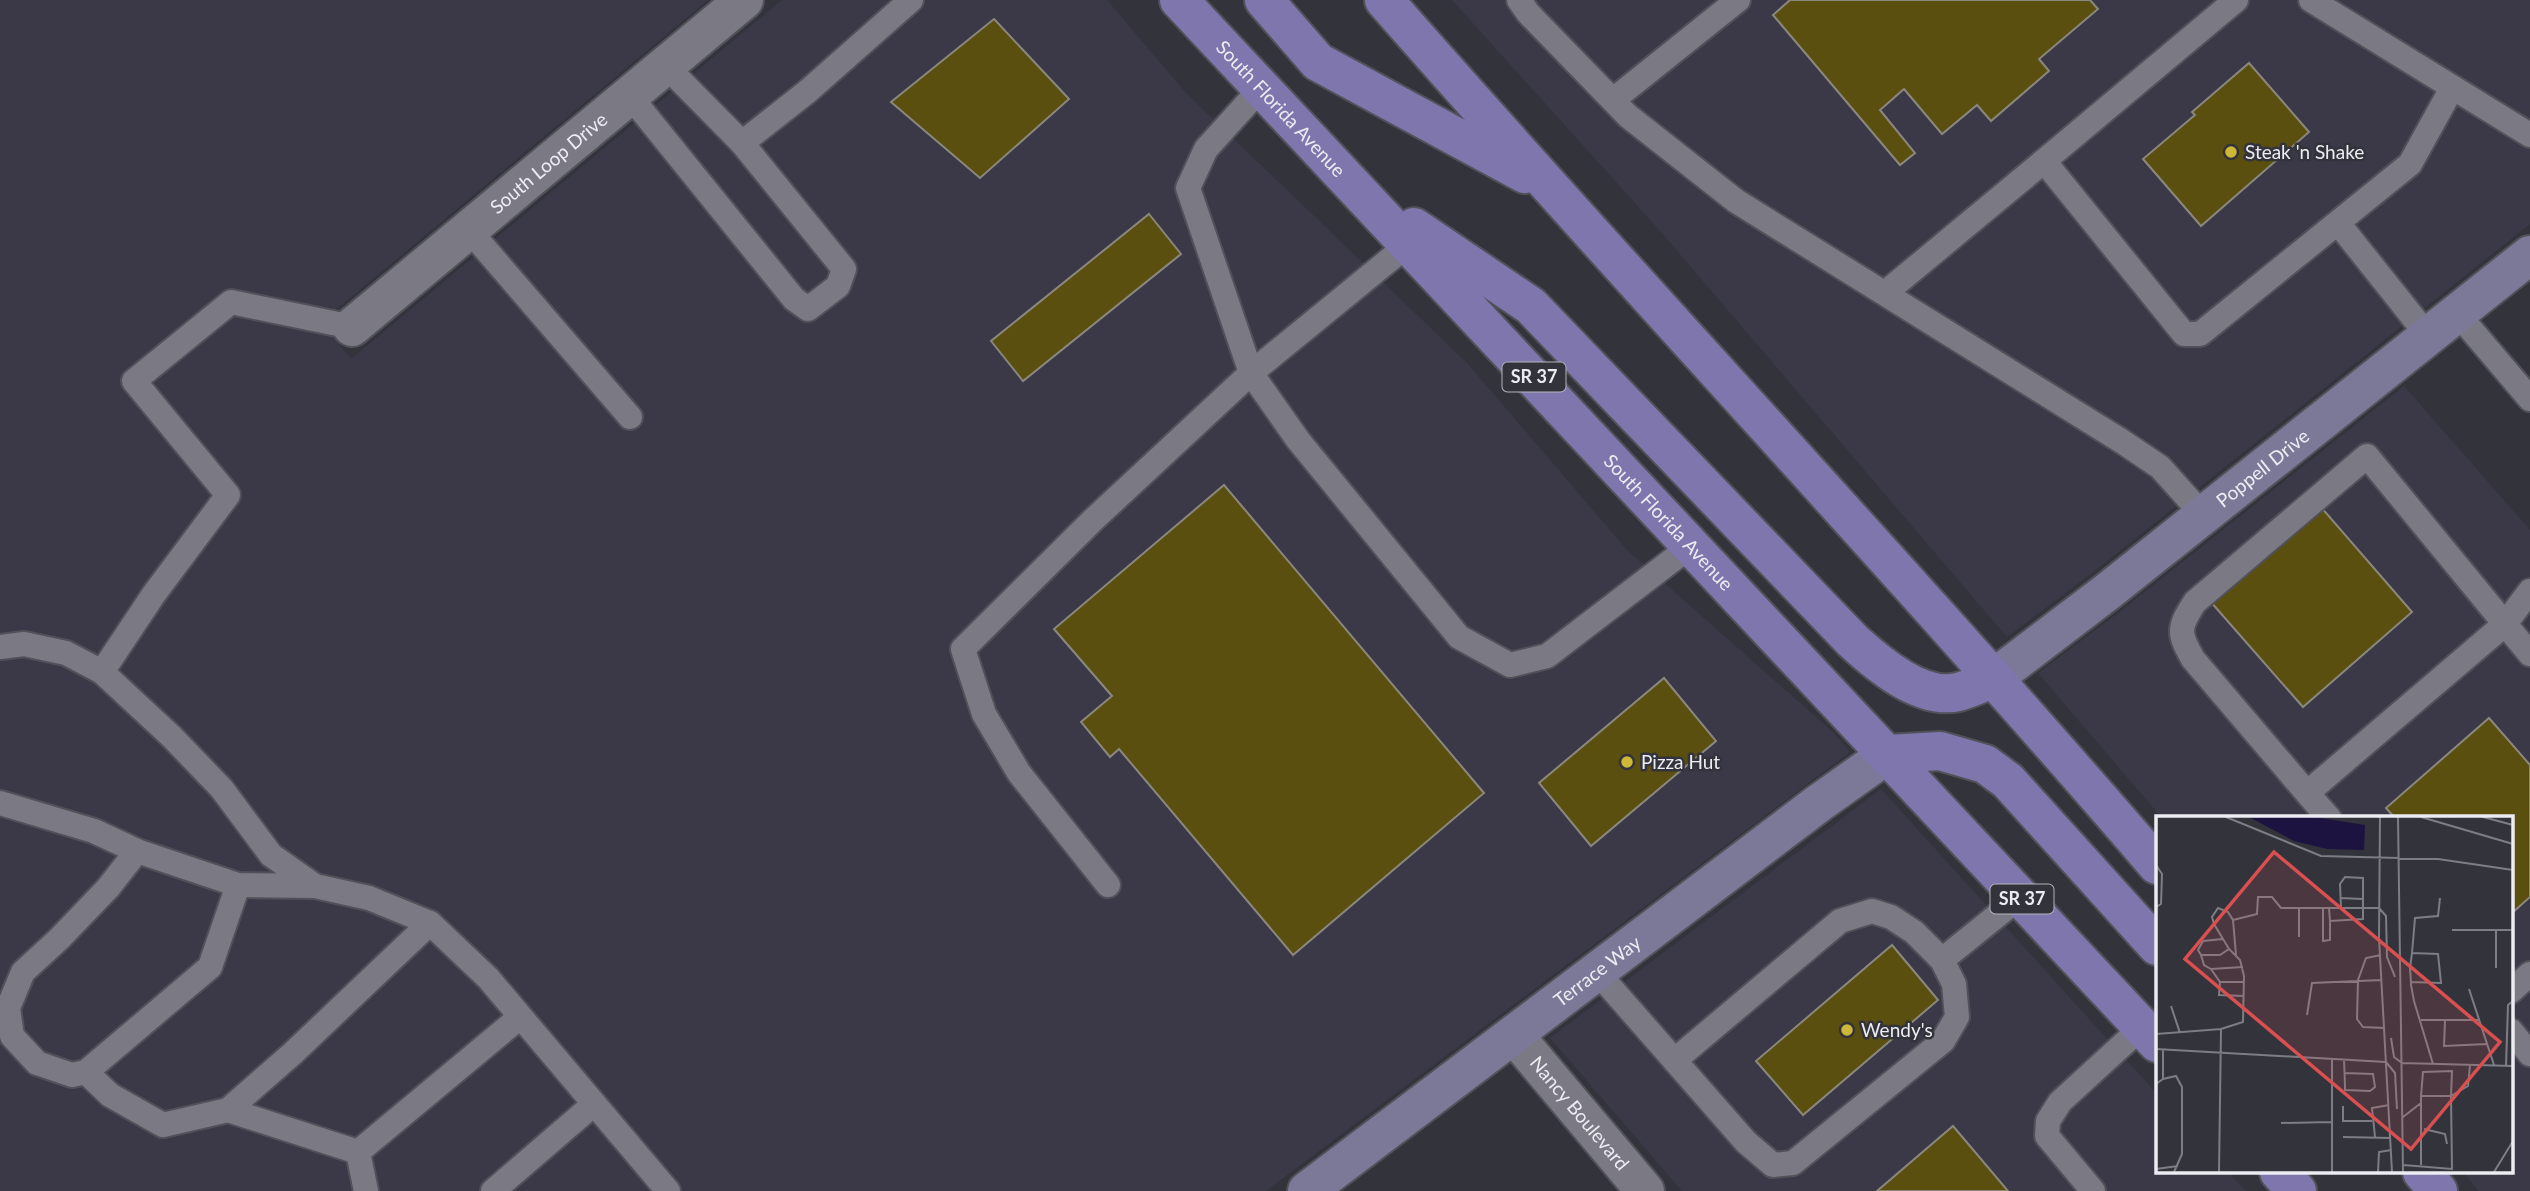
<svg xmlns="http://www.w3.org/2000/svg" width="2530" height="1191" viewBox="0 0 2530 1191" font-family="Lato,sans-serif">
<style>
.built{fill:#3b3948}
.building{fill:#5a4f0e;stroke:#8a887e;stroke-width:2}
.lines{fill:none;stroke-linecap:round;stroke-linejoin:round}
.lane-casing{stroke:#515159;stroke-width:28}
.street-casing{stroke:#515159;stroke-width:42}
.secondary-casing{stroke:#515159;stroke-width:42}
.primary-casing{stroke:#515159;stroke-width:42}
.lane{stroke:#7b7a84;stroke-width:24}
.street{stroke:#7b7a84;stroke-width:38}
.secondary{stroke:#7c7898;stroke-width:38}
.primary{stroke:#7e76ad;stroke-width:38}
.poi-dot{fill:#cfb837;stroke:#33333c;stroke-width:2.5}
.labels{text-anchor:middle;stroke-width:5;stroke-linejoin:round;paint-order:stroke}
.shield{fill:#33333c;stroke:#b4b4bb;stroke-width:2}
.shield-label{font-size:18px;font-weight:bold;fill:#ececf2}
.street-label{font-size:19px;fill:#ececf2;stroke:#33333c}
.poi-label{font-size:19px;fill:#ececf2;stroke:#33333c;text-anchor:start}
.inset-road{fill:none;stroke:#7d7d85;stroke-width:2}
.view{fill:#da4f50;fill-opacity:0.15;stroke:#da4f50;stroke-width:3.5}
.inset-edge{fill:none;stroke:#ececf2;stroke-width:3.5}
</style>
<rect width="100%" height="100%" fill="#33333c"/>
<g class="built">
<polygon points="0,0 708,0 321,322 351,359 782,0 1107,0 1186,93 1467,363 1627,550 1833,732 1850,752 1266,1191 0,1191"/>
<polygon points="1452,0 2530,0 2530,224 2092,573 2007,637 1661,232"/>
<polygon points="2404,386 2530,530 2530,1191 2479,1191 2463,1172 2511,1172 2511,818 2162,818 2038,673 2122,610"/>
<polygon points="1881,789 2157,1094 2157,1172 2228,1172 2246,1191 1682,1191 1550,1038"/>
</g>
<g class="building">
<polygon points="1790,0 2090,0 2098,9 2039,59 2049,71 1991,121 1977,105 1942,134 1904,89 1880,110 1915,153 1900,165 1773,15"/>
<polygon points="994,19 1069,99 980,178 891,102"/>
<polygon points="2249,63 2309,132 2201,226 2143,159 2195,115 2192,112"/>
<polygon points="1149,214 1181,254 1023,381 991,341"/>
<polygon points="1224,485 1484,793 1293,955 1119,749 1110,757 1081,722 1112,696 1054,629"/>
<polygon points="2320,506 2412,612 2303,707 2210,601"/>
<polygon points="1664,678 1716,741 1591,846 1539,783"/>
<polygon points="2489,718 2530,765 2530,897 2511,914 2511,818 2395,818 2386,808"/>
<polygon points="1892,945 1938,1000 1803,1115 1756,1061"/>
<polygon points="1953,1126 2008,1191 1877,1191"/>
</g>
<g class="lines">
<g class="lane-casing">
<g id="lane">
<polyline points="1519,0 1528,13 1628,116 1736,201 2123,442 2160,467 2203,515"/>
<polyline points="2236,0 2044,161 2184,334 2200,334 2410,164 2452,88"/>
<polyline points="2311,0 2530,135"/>
<polyline points="666,66 742,143 808,91 911,0"/>
<polyline points="1262,87 1206,149 1188,188 1251,373 1298,440 1459,637 1510,665 1547,656 1692,545"/>
<polyline points="630,96 794,299 808,309 838,286 844,269 742,143"/>
<polyline points="1613,100 1738,0"/>
<polyline points="2338,223 2428,336"/>
<polyline points="469,230 630,417"/>
<polyline points="1885,293 2044,161"/>
<polyline points="2457,313 2530,399"/>
<polyline points="2530,591 2505,624 2530,654"/>
<polyline points="0,647 24,644 66,653 102,672 172,737 222,789 271,855 315,886"/>
<polyline points="102,672 154,594 228,495 134,381 231,302 352,327"/>
<path d="M2307,793L2193,659C2178,633 2178,628 2195,602L2367,456L2505,624L2307,793L2329,818"/>
<polyline points="0,803 94,831 137,851 238,885 315,886 369,898 430,923 488,978 668,1191"/>
<polyline points="137,851 108,888 59,939 23,972 8,1008 12,1036 37,1063 72,1075 86,1072 210,967 238,885"/>
<polyline points="1108,885 1019,773 984,714 963,649 1093,520 1251,373 1410,243"/>
<polyline points="1942,960 2020,897"/>
<polyline points="1597,972 1746,1142 1773,1165 1793,1163 1943,1041 1957,1017 1954,984 1942,960 1914,932 1891,917 1872,911 1840,921 1675,1060"/>
<polyline points="2511,991 2530,974"/>
<polyline points="2511,1031 2530,1054"/>
<polyline points="86,1072 110,1095 163,1125 228,1110 292,1054 430,923"/>
<polyline points="228,1110 358,1152 520,1017"/>
<polyline points="358,1152 366,1191"/>
<polyline points="493,1191 594,1104"/>
<polyline points="2093,1191 2047,1136 2048,1121 2060,1102 2142,1027"/>
</g>
</g>
<g class="street-casing">
<g id="street">
<path id="s1" d="M352,327L744,0"/>
<path id="s2" d="M1514,1035L1645,1191"/>
</g>
</g>
<g class="secondary-casing">
<g id="secondary">
<path id="s3" d="M1994,678L2107,592L2530,255"/>
<path id="s4" d="M1307,1191L1819,803L1888,754"/>
</g>
</g>
<g class="primary-casing">
<g id="primary">
<path id="s5" d="M1179,0L2157,1043"/>
<polyline points="1264,0 1318,62 1525,174"/>
<path d="M1384,0C1639,291 1905,572 2157,865"/>
<path d="M1414,227L1531,306L1853,641C1877,663 1921,701 1958,692C1970,689 1982,683 1994,678"/>
<polyline points="1888,754 1940,751 1985,764 2008,781 2157,946"/>
<polyline points="2279,1172 2297,1191"/>
<polyline points="2422,1172 2438,1191"/>
</g>
</g>
<use href="#lane" class="lane"/>
<use href="#street" class="street"/>
<use href="#secondary" class="secondary"/>
<use href="#primary" class="primary"/>
</g>
<g class="poi-dot">
<circle cx="2231" cy="152" r="7"/>
<circle cx="1627" cy="762" r="7"/>
<circle cx="1847" cy="1030" r="7"/>
</g>
<g class="labels">
<g class="shield">
<rect x="1502.5" y="362.5" width="63" height="29" rx="5"/>
<rect x="1990.5" y="884.5" width="63" height="29" rx="5"/>
</g>
<g class="shield-label">
<text x="1534" y="383">SR 37</text>
<text x="2022" y="905">SR 37</text>
</g>
<g class="street-label">
<text dy="7" stroke="none"><textPath href="#s5" startOffset="149">South Florida Avenue</textPath></text>
<text dy="7" stroke="none"><textPath href="#s1" startOffset="256">South Loop Drive</textPath></text>
<text dy="7" stroke="none"><textPath href="#s3" startOffset="341">Poppell Drive</textPath></text>
<text dy="7" stroke="none"><textPath href="#s5" startOffset="716">South Florida Avenue</textPath></text>
<text dy="7" stroke="none"><textPath href="#s4" startOffset="364">Terrace Way</textPath></text>
<text dy="7" stroke="none"><textPath href="#s2" startOffset="102">Nancy Boulevard</textPath></text>
</g>
<g class="poi-label">
<text x="2245" y="159">Steak 'n Shake</text>
<text x="1641" y="769">Pizza Hut</text>
<text x="1861" y="1037">Wendy's</text>
</g>
</g>
<g transform="translate(2156 816)">
<rect width="357" height="357" fill="#33333c"/>
<path d="M93,1H158L209,9L208,34L171,33L138,25Z" fill="#1d1340"/>
<path class="inset-road" d="M70,1L165,40L282,43L357,54M224,1L223,122L236,356M242,1L247,356M265,1L357,28M327,1L357,9M0,49L6,58L5,88L0,91M184,82L207,83M143,92V121M167,92V125L174,124V105M173,92L174,105L207,103V62L189,61L184,68L185,92M223,92L230,100L231,141L239,161M77,104L101,98L102,81H116L125,92H223M296,114H357M340,114V152M67,123L47,125L42,134L45,139H64L73,133M256,137L259,102L282,100L284,82M45,139L48,149L55,153L87,151M225,139L210,142L202,164L201,203L207,211L229,212M55,153L64,166H88M64,166L63,179L88,180M255,166L285,167L282,138L256,137L254,152L255,166V169L258,185L277,248M313,173L338,249M15,190L24,217M151,199L156,167L226,164M265,204H289M323,204H289L288,230L331,228M65,213L87,206L88,160L84,144L73,133L58,108L56,101L62,92L72,96L77,104L80,139M0,218L65,213L63,356M235,222L238,241L246,247M0,233L230,246M176,243V356M188,243L189,270V274L214,275L219,271L217,258L188,257M230,246L239,257L241,293M246,247L357,250M350,250L352,189L357,185M7,263L20,260L26,271V338L18,356M0,268L7,263V233M265,280L267,256L296,255L295,280H265V349M187,290V305H216M247,301L265,287M125,307L176,306M268,313L289,318L291,328M187,321L235,322M219,321L216,292L233,289M247,349L296,353L295,280L312,270L314,249M0,353L22,350M222,356L223,336L235,334M338,356L357,325"/>
<path class="view" d="M118,36L344,226L255,333L29,143Z"/>
<rect width="357" height="357" class="inset-edge"/>
</g>
</svg>
